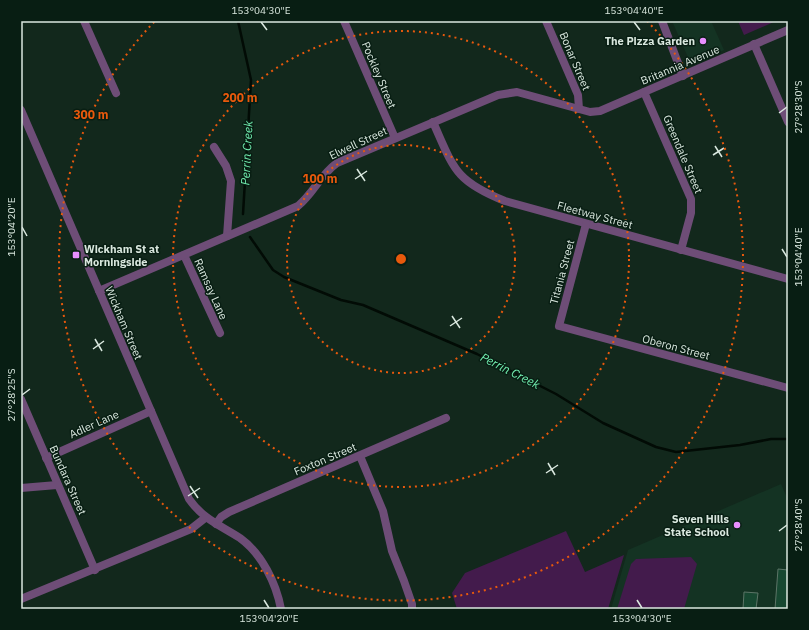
<svg xmlns="http://www.w3.org/2000/svg" width="809" height="630" viewBox="0 0 809 630" font-family="'IBM Plex Sans',sans-serif">
<style>
.built{fill:#143323}
.green{fill:#431b4c}
.lines{fill:none;stroke-linecap:round;stroke-linejoin:round}
.stream{stroke:#020b05;stroke-width:2.5}
.building{fill:#174831;stroke:#5c7567}
.minor{stroke:#6e4d77;stroke-width:8}
.ticks{fill:none;stroke:#dae8df;stroke-width:1.5}
.ring{fill:none;stroke:#e8590c;stroke-width:2;stroke-dasharray:2 4}
.poi-dot{fill:#e88eff;stroke:#081e13;stroke-width:1.5}
.labels{text-anchor:middle;stroke-width:3;stroke-linejoin:round;paint-order:stroke}
.poi-label{font-size:11px;font-weight:bold;fill:#dae8df;stroke:#081e13;text-anchor:end}
.street-label{font-size:11px;fill:#dae8df;stroke:#081e13}
.water-label{font-size:12px;font-style:italic;fill:#73efb1;stroke:#081e13}
.centre{fill:#e8590c;stroke:#081e13;stroke-width:2}
.ring-label{font-size:12px;text-anchor:middle;font-weight:bold;fill:#e8590c;stroke:#081e13;stroke-width:3;stroke-linejoin:round;paint-order:stroke}
.neatline{fill:none;stroke:#dae8df;stroke-width:1.5}
.ticks-label{font-size:10px;text-anchor:middle;fill:#dae8df}
</style>
<rect width="100%" height="100%" fill="#12281c"/>
<g class="built">
<polygon points="672,21 711,21 724,50 691,64"/>
<polygon points="781,484 788,500 788,609 611,609 628,550"/>
</g>
<g class="green">
<polygon points="738,21 776,21 744,35"/>
<polygon points="566,531 585,572 624,555 608,609 457,609 452,593 465,573"/>
<polygon points="691,557 697,564 684,609 617,609 631,564 636,559"/>
</g>
<g class="lines">
<g class="stream">
<polyline points="238,21 251,80 243,214"/>
<polyline points="250,237 273,270 284,277 341,300 363,305 477,354 556,394 603,423 656,447 676,452 740,445 771,439 788,439"/>
</g>
</g>
<g class="building">
<polygon points="778,569 788,570 787,609 775,609"/>
<polygon points="744,592 758,593 756,609 743,609"/>
</g>
<g class="lines">
<g class="minor">
<polyline points="84,21 116,93"/>
<polyline points="344,21 395,138"/>
<polyline points="546,21 578,95 579,109"/>
<polyline points="662,21 683,76"/>
<polyline points="754,44 788,122"/>
<polyline points="644,92 691,199 691,213 681,250"/>
<path d="M21,110L189,499C204,520 220,525 240,538C262,554 276,583 281,609"/>
<path d="M433,122C454,169 455,181 505,201L788,279"/>
<polyline points="214,147 226,166 231,181 227,236"/>
<polyline points="586,224 559,326 788,388"/>
<polyline points="184,255 220,333"/>
<path d="M99,291L298,206C314,193 320,175 337,163L498,95L517,92L590,112L600,111L788,30"/>
<polyline points="21,399 95,570"/>
<polyline points="360,456 383,511 392,551 404,581 412,604 412,609"/>
<polyline points="46,458 151,411"/>
<polyline points="21,488 57,485"/>
<polyline points="216,524 221,517 229,512 446,418"/>
<polyline points="21,599 191,529 205,518"/>
</g>
</g>
<path class="ticks" d="M261,22L267,30M634,22L640,30M779,113L787,107M715,146L722,157M713,155L724,148M357,169L365,181M355,179L367,171M22,227L27,236M782,249L787,257M452,316L460,328M450,326L462,318M95,339L102,351M93,349L104,341M22,395L30,389M548,463L555,475M546,473L558,465M190,486L198,498M188,496L200,488M779,531L787,525M264,600L269,608M637,600L642,608"/>
<g class="ring">
<circle cx="401" cy="259" r="114"/>
<circle cx="401" cy="259" r="228"/>
<path d="M647 21A342 342 0 1 1 155 21"/>
</g>
<g class="poi-dot">
<circle cx="703" cy="41" r="4"/>
<rect x="72" y="251" width="8" height="8" rx="2"/>
<circle cx="737" cy="525" r="4"/>
</g>
<g class="labels">
<g class="poi-label">
<text x="695" y="45">The Pizza Garden</text>
<text x="84" y="253" text-anchor="start">Wickham St at<tspan x="84" dy="13">Morningside</tspan></text>
<text x="729" y="523">Seven Hills<tspan x="729" dy="13">State School</tspan></text>
</g>
<g class="street-label">
<text transform="translate(575 61) rotate(67)" y="4">Bonar Street</text>
<text transform="translate(680 65) rotate(-23)" y="4">Britannia Avenue</text>
<text transform="translate(379 75) rotate(67)" y="4">Pockley Street</text>
<text transform="translate(358 143) rotate(-25)" y="4">Elwell Street</text>
<text transform="translate(683 154) rotate(67)" y="4">Greendale Street</text>
<text transform="translate(595 215) rotate(15)" y="4">Fleetway Street</text>
<text transform="translate(562 272) rotate(-75)" y="4">Titania Street</text>
<text transform="translate(211 289) rotate(66)" y="4">Ramsay Lane</text>
<text transform="translate(124 323) rotate(67)" y="4">Wickham Street</text>
<text transform="translate(676 347) rotate(15)" y="4">Oberon Street</text>
<text transform="translate(94 424) rotate(-24)" y="4">Adler Lane</text>
<text transform="translate(325 459) rotate(-23)" y="4">Foxton Street</text>
<text transform="translate(68 480) rotate(66)" y="4">Bundara Street</text>
</g>
<g class="water-label">
<text transform="translate(247 153) rotate(-87)" y="4">Perrin Creek</text>
<text transform="translate(510 371) rotate(27)" y="4">Perrin Creek</text>
</g>
</g>
<circle cx="401" cy="259" r="6" class="centre"/>
<g class="ring-label">
<text x="240" y="102">200 m</text>
<text x="91" y="119">300 m</text>
<text x="320" y="183">100 m</text>
</g>
<rect width="809" height="630" fill="none" stroke="#081e13" stroke-width="44"/>
<rect x="22" y="22" width="765" height="586" class="neatline"/>
<g class="ticks-label">
<text x="261" y="14">153°04'30"E</text>
<text x="634" y="14">153°04'40"E</text>
<text transform="translate(798 107) rotate(-90)" y="4">27°28'30"S</text>
<text transform="translate(11 227) rotate(-90)" y="4">153°04'20"E</text>
<text transform="translate(798 257) rotate(-90)" y="4">153°04'40"E</text>
<text transform="translate(11 395) rotate(-90)" y="4">27°28'25"S</text>
<text transform="translate(798 525) rotate(-90)" y="4">27°28'40"S</text>
<text x="269" y="622">153°04'20"E</text>
<text x="642" y="622">153°04'30"E</text>
</g>
</svg>
